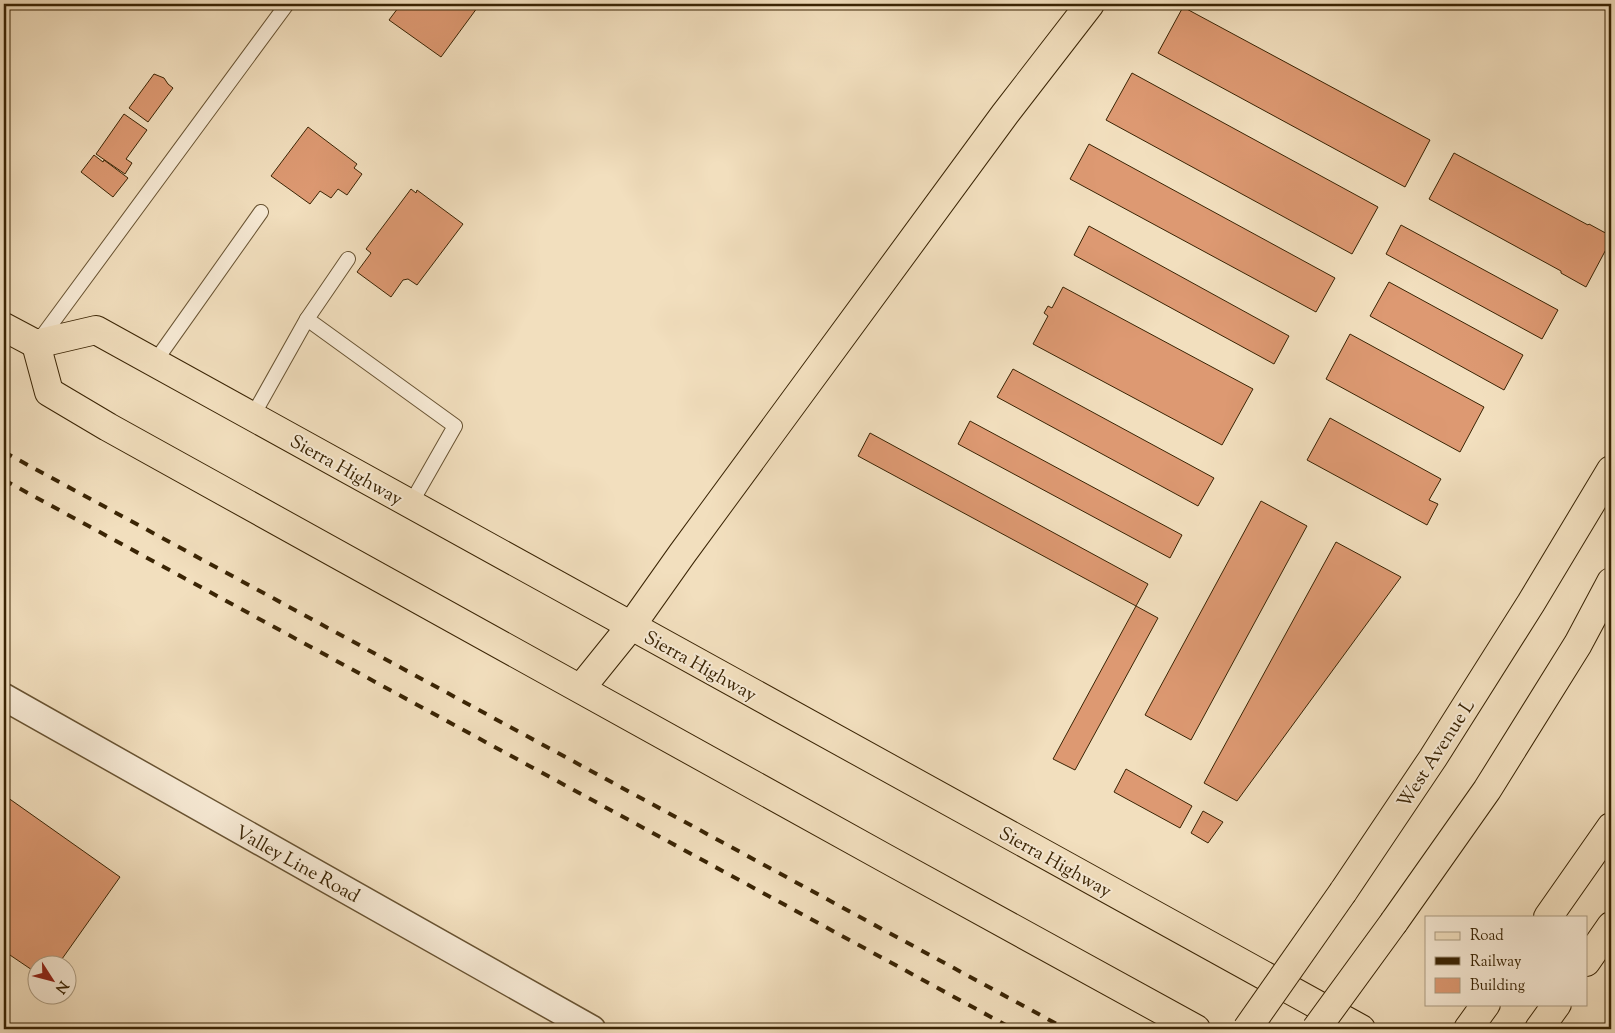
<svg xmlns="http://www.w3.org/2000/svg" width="1615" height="1033" viewBox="0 0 1615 1033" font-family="'Sorts Mill Goudy',serif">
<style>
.building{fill:#dd9972;stroke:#3a2404}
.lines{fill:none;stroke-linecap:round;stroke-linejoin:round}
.lane-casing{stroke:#685332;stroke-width:16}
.street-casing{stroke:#685332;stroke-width:29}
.primary-casing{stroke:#3a2404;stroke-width:30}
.lane{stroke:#f7ead5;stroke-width:14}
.street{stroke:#f7ead5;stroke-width:26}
.primary{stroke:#f2dfbe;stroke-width:28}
.rail{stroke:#3a2404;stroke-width:4;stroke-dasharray:9 9;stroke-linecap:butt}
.primary-bridge-casing{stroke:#3a2404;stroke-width:30;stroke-linecap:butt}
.primary-bridge{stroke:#f2dfbe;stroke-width:28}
.labels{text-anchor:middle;stroke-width:4;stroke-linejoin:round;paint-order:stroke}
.street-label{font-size:19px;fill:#3a2404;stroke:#f7ead5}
</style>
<rect width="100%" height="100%" fill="#f2dfbe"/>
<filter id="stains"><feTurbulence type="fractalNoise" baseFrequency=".004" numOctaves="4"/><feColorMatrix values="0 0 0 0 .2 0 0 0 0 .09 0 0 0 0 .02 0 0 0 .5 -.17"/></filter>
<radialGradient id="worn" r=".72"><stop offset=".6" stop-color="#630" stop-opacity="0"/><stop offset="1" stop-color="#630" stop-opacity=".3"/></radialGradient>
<g class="building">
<polygon points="401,4 480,4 441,57 389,20"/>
<polygon points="1183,7 1430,140 1405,187 1158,53"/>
<polygon points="1132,73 1378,207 1352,254 1106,120"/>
<polygon points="154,74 164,78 168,84 173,88 148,122 129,108"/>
<polygon points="124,114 147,130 126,159 132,163 125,174 96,154"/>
<polygon points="308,127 357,164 354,168 362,174 347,195 338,189 331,198 320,191 310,204 271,176"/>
<polygon points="1089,144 1335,278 1316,312 1070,179"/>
<polygon points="1454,153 1588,225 1589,224 1611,236 1611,240 1586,287 1561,273 1561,271 1429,199"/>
<polygon points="94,155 103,162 104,160 128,178 113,197 81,172"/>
<polygon points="411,189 416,193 417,190 463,224 417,285 408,279 403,280 391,297 357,272 371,253 366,249"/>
<polygon points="1401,225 1558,310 1542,339 1386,254"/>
<polygon points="1089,226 1289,336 1274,364 1074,255"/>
<polygon points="1389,282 1523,355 1504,390 1370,316"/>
<polygon points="1063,287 1253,389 1222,445 1033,344 1048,316 1044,313 1048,306 1052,308"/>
<polygon points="1350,334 1484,407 1460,452 1326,379"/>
<polygon points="1013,369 1214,478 1198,506 997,397"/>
<polygon points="1330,418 1441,479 1429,500 1438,504 1427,525 1307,460"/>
<polygon points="970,421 1182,535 1170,558 958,444"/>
<polygon points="870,433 1148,584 1136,606 858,456"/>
<polygon points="1261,501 1307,526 1191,740 1145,715"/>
<polygon points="1336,542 1401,577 1237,801 1204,783"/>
<polygon points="1136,606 1158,618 1075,770 1053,759"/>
<polygon points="1126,769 1192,806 1180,828 1114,792"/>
<polygon points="4,795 120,877 57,966 38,966 38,974 4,951"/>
<polygon points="1203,811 1223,822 1208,843 1191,833"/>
</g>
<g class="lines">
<g class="lane-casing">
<g id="lane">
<polyline points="348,259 307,319 455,426 410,505"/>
<polyline points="38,342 287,4"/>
<polyline points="154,363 261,212"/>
<polyline points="252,417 307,319"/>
</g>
</g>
<g class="street-casing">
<polyline id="street" points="4,697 592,1029"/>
</g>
<g class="primary-casing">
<g id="primary">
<polyline points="4,327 36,344 96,330 1361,1029"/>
<polyline points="36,344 49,392 108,427 885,858 1196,1029"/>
<polyline points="581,688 631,626 682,554 1005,114 1090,4"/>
<polyline points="1343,892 1433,758 1531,603 1611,470"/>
<polyline points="1548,917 1611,827"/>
<polyline points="1394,922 1487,790 1578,644 1611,582"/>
<polyline points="1586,962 1611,926"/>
<polyline points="1468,1029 1486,1004"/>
<polyline points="1539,1029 1557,1004"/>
</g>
</g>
<use href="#lane" class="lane"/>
<use href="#street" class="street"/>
<use href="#primary" class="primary"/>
<g class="rail">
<polyline points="4,452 1066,1029"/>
<polyline points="4,480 1013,1029"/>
</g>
<g class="primary-bridge-casing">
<g id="primary-bridge">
<polyline points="1247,1029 1343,892"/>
<polyline points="1316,1029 1394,922"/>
</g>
</g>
<use href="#primary-bridge" class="primary-bridge"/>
</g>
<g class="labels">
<g class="street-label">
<text transform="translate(347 469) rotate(29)" y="7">Sierra Highway</text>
<text transform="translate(701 665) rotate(29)" y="7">Sierra Highway</text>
<text transform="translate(1435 753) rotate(-57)" y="7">West Avenue L</text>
<text transform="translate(1056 861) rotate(29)" y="7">Sierra Highway</text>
<text transform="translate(298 863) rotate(29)" y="7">Valley Line Road</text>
</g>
</g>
<rect width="1615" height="1033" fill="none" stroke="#f2dfbe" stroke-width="20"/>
<rect x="5" y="5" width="1605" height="1023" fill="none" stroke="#3a2404" stroke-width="2.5"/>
<rect x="10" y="10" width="1595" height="1013" fill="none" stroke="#3a2404"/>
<rect x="1425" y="916" width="162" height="90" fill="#f7ead5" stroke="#ab9b81"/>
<rect x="1435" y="932" width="25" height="8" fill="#f2dfbe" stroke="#ab9b81"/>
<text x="1470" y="940" font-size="15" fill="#3a2404">Road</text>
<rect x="1435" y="957" width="25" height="8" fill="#3a2404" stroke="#ab9b81"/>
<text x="1470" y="966" font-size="15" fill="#3a2404">Railway</text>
<rect x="1435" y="978" width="25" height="15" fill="#dd9972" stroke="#ab9b81"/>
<text x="1470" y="990" font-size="15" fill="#3a2404">Building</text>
<g transform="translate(52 980) rotate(126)"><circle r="24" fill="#f7ead5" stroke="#ab9b81"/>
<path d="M0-4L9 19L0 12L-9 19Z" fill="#8f2418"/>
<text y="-8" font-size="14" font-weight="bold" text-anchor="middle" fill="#3a2404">N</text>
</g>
<rect width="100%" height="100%" filter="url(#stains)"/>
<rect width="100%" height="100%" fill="url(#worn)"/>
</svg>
